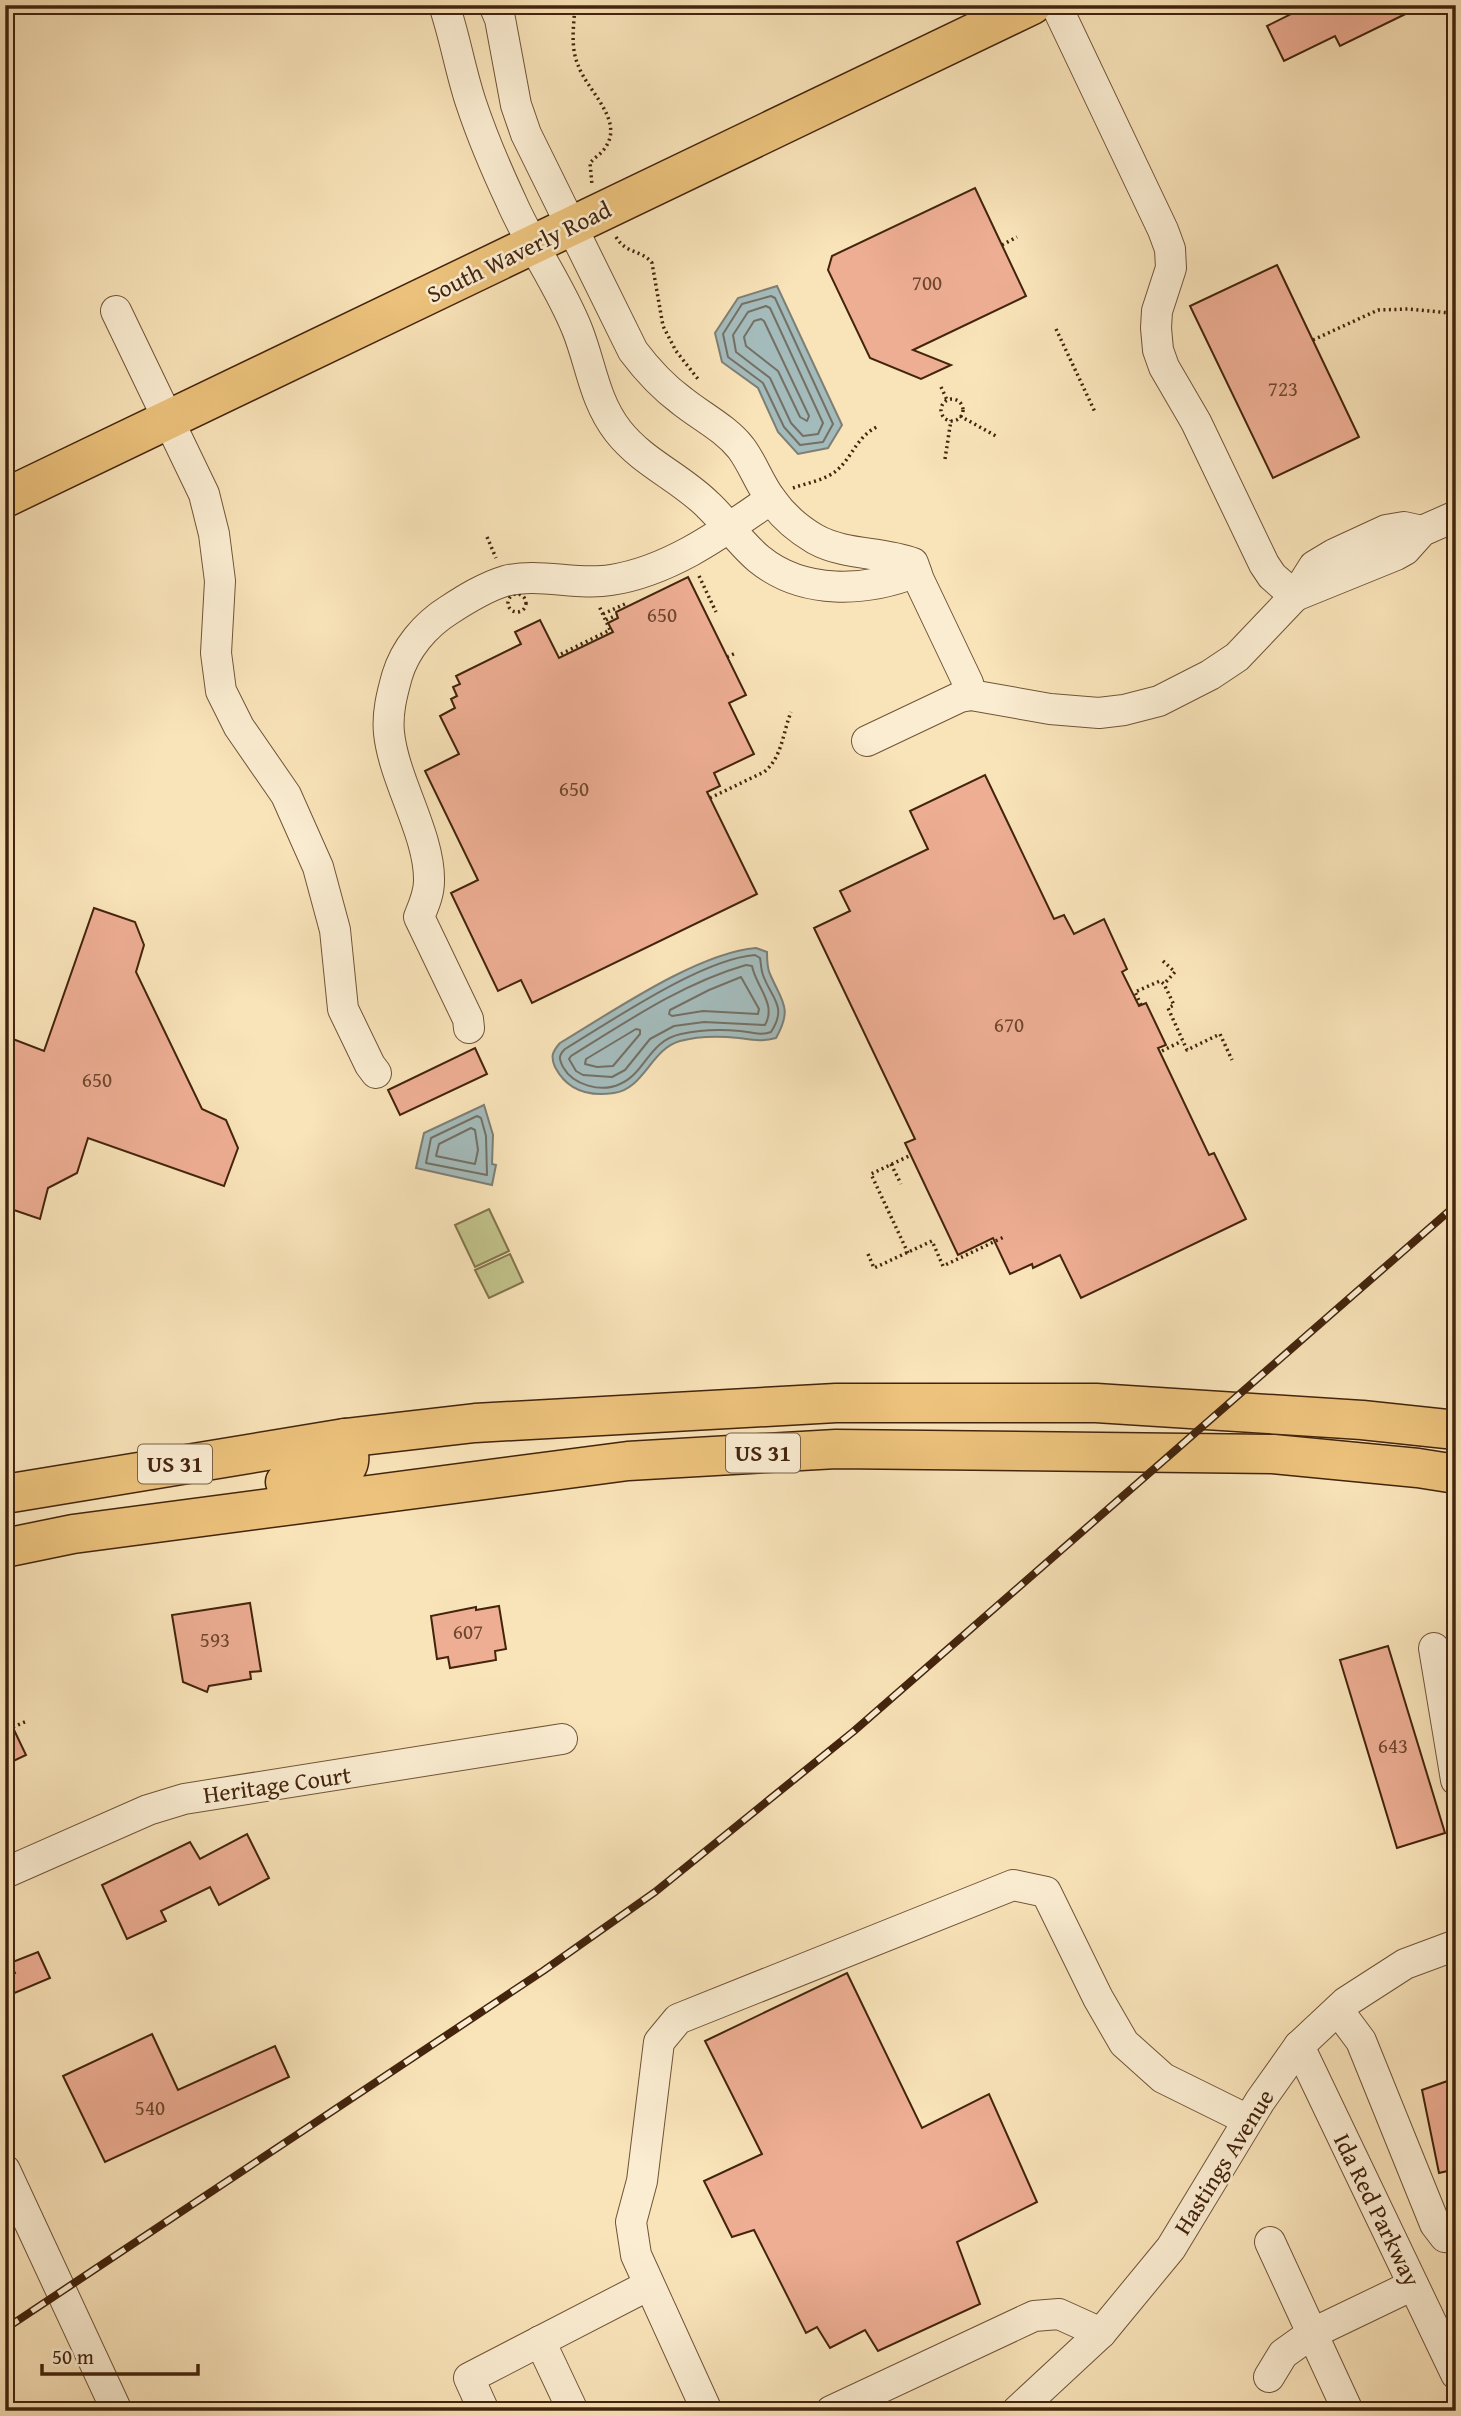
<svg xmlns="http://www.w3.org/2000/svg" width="1461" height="2416" viewBox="0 0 1461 2416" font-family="'Gentium Book Plus',serif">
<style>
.green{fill:#c2c38c;stroke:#82744c;stroke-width:2}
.water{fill:#a4bbbb;stroke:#7d7f75;stroke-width:2}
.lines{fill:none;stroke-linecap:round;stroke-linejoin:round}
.shore{stroke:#747064;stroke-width:2}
.building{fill:#eeae94;stroke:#43240c;stroke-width:2}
.minor-casing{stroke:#705437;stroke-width:32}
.major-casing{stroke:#43240c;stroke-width:41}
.highway-casing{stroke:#43240c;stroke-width:41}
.path{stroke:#43240c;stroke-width:3.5;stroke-dasharray:2 3.5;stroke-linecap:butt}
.minor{stroke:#fbedd2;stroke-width:30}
.major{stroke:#ecc27c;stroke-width:38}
.highway{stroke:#ecc27c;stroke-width:38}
.rail-casing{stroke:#43240c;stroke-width:8}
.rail{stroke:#fbedd2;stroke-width:5;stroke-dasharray:16;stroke-linecap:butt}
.labels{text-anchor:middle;stroke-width:5;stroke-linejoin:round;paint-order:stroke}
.number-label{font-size:21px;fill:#6e462e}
.shield{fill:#fbedd2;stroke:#7a6047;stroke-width:2}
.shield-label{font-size:23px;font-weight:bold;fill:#43240c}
.street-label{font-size:24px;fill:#43240c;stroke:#fbedd2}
</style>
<rect width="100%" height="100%" fill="#f9e3b9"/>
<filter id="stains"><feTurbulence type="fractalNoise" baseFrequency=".00286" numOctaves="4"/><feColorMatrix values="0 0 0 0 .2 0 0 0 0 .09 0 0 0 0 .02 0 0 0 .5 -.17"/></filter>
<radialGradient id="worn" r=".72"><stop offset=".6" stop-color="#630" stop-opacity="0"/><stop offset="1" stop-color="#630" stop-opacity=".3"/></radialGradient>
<g class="green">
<polygon points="489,1209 509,1251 475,1267 455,1225"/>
<polygon points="510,1254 523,1282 489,1298 475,1270"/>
</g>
<g class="water">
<polygon points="777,286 842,425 828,448 798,454 778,432 758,388 722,362 715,333 738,298"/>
<path d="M756,948L767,952C767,959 767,968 770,974C782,1002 793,1008 776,1038C762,1042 753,1040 739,1038C721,1036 698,1036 680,1041C651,1049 644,1089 614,1093C588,1097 567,1090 555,1067C550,1056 553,1051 560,1043C612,1012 697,953 756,948Z"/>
<polygon points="484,1105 493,1135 492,1164 496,1165 492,1185 416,1168 424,1133"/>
</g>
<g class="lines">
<g class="shore">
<polygon points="771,296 775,298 833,424 823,442 800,445 784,427 763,383 728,357 723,334 742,304"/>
<polygon points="766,306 770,308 823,423 818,434 803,436 791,423 770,378 736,352 733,335 748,312"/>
<polygon points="761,319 764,321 809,416 807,421 800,417 778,371 746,346 744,337 754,321"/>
<path d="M755,955L760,958C761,963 761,970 763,975C771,998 788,1006 771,1032C760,1036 751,1032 740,1031C720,1029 699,1030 681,1034C648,1041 646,1073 620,1084C601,1093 573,1085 563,1067C559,1059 558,1056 565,1049C613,1020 702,959 755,955Z"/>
<path d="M746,965L752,966C756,987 777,1004 765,1025L704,1022L674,1026L650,1039L625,1070L612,1077L583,1075L576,1071L569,1059L571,1056C626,1022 683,983 746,965Z"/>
<polygon points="741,977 759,1009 758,1014 703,1011 672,1016 669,1014 670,1010 709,990"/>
<polygon points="636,1029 640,1030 640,1034 613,1066 597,1067 585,1064 586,1059"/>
<polygon points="477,1116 481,1118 486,1136 487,1175 426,1163 431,1138"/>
<polygon points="471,1128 475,1130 478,1150 475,1164 436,1156 439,1144"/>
</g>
</g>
<g class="building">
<polygon points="1309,5 1424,5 1340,46 1335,36 1284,61 1267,26"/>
<polygon points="975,188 1026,296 913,350 951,365 921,379 870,358 828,270 832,256"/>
<polygon points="1277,265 1359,437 1273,478 1190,306"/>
<polygon points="688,577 746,695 729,703 754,754 714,773 720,786 707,792 757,894 532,1003 521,980 498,991 451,893 478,880 425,771 459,754 440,716 455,708 451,699 457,696 453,687 460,684 456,676 521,644 515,632 540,620 559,658 613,632 608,623 618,618 616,612"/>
<polygon points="985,775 1054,919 1064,915 1074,934 1104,919 1127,969 1122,972 1139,1006 1146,1003 1166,1045 1158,1048 1209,1155 1214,1153 1246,1219 1081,1298 1060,1255 1033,1268 1032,1264 1010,1274 993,1238 958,1255 905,1143 915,1139 814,928 850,911 840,891 928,849 910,811"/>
<polygon points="94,908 135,922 144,945 136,972 202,1109 226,1120 238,1148 224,1186 88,1138 77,1173 48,1188 40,1219 5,1207 5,1036 44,1051"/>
<polygon points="475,1048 487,1074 400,1115 388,1090"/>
<polygon points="250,1603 261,1671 250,1672 251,1679 209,1686 207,1692 183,1682 172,1615"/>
<polygon points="499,1606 506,1649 495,1651 496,1660 450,1668 448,1657 437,1659 431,1616 476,1607 476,1610"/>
<polygon points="1388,1646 1445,1833 1397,1848 1340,1660"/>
<polygon points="5,1711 26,1755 5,1765"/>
<polygon points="247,1834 269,1878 219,1905 210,1887 161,1911 166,1921 127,1939 102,1885 190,1842 200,1859"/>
<polygon points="38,1952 50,1978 5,1997 5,1978 15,1973 10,1963"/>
<polygon points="847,1973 922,2128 989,2094 1037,2202 957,2242 980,2304 878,2351 865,2330 830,2348 817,2327 806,2333 754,2230 732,2237 704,2181 762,2154 705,2041"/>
<polygon points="152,2034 178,2090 275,2046 289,2077 105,2162 63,2076"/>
<polygon points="1456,2078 1456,2169 1439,2173 1422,2090"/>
</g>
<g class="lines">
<g class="minor-casing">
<g id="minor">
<path d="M444,5C455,37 460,70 471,103C482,136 496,169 511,201C530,245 559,284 577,329C591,364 594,400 618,431C643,463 680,477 708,505C726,522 740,543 759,559C803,595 866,592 916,572"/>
<path d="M494,5L500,19L516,105L526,134L633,351C648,371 663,387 682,401C702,417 725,428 741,448C753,464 759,483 771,499C782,515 798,529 815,539C846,556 881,551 913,563L919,580L968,683L971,695"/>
<polyline points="1056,5 1163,230 1170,249 1171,268 1157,311 1156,328 1158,350 1164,367 1196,422 1264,564 1272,576 1295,596"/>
<polyline points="116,311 204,494 214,534 220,581 216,653 221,691 239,727 286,795 318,867 335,930 343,1009 370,1065 376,1073"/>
<polyline points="1295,596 1396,555 1405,550 1422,531 1456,516"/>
<polyline points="867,741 960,697 971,695 1050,709 1099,713 1124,710 1159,701 1210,675 1237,657 1295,596 1314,566 1334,554 1386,530 1404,527 1422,531"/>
<path d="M469,1028L468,1019L419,917C424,905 429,894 429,881C430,835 394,781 389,733C387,713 392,694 397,676C405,649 425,625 449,610C466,599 485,587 505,581C539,572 577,586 611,580C670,571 722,533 771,499"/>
<polyline points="1434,1648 1456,1780"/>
<polyline points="5,1873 148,1810 184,1799 562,1739"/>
<polyline points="1338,2010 1361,2041 1435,2224 1445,2237 1456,2238"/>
<polyline points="1299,2046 1456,2374"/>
<polyline points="5,2170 117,2411"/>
<polyline points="1270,2242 1348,2411"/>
<polyline points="540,2341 573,2411"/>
<polyline points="1269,2377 1283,2354 1311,2334 1413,2285"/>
<polyline points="484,2411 469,2378 649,2285"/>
<polyline points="707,2411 636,2255 631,2222 642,2181 659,2042 678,2019 1013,1885 1046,1892 1098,1998 1124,2043 1163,2078 1248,2120"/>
<polyline points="831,2411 1034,2316 1059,2314 1101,2333"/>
<polyline points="1017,2411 1101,2333 1171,2248 1260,2101 1299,2046 1346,2002 1405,1964 1456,1945"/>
</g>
</g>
<g class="major-casing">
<polyline id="major" points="5,498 1032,5"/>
</g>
<g class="highway-casing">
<g id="highway">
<path d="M285,1482L343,1471C354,1462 348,1449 345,1438"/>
<polyline points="5,1494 345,1438 475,1423 836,1403 1096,1403 1362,1420 1456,1430"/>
<polyline points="5,1548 73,1534 628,1461 836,1449 1273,1454 1418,1468 1456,1474"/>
</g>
</g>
<g class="path">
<path d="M575,5C574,25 570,46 578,65C587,91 625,120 605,148C601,154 594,158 590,163L592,185"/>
<path d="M616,237C627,255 641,249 652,263L663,326L676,351L698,379"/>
<polyline points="1002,245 1017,237"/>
<polyline points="1056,329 1095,412"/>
<polyline points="1313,340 1378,310 1408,309 1450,313"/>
<polyline points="941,387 947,400"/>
<circle cx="952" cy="410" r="11"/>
<polyline points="960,416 996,436"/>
<polyline points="945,459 951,420"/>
<path d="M793,488C807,483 825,480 836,471C853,457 857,435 879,426"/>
<polyline points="487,537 496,558"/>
<polyline points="699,576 716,612"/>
<circle cx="517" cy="603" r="9"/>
<polyline points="603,614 625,604"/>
<polyline points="606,620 617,615"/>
<polyline points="561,654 610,630 599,606"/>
<polyline points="727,657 736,653"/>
<path d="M710,798L764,772C782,758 783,732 791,712"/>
<polyline points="1163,961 1175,972 1164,984"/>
<polyline points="1141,1005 1135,992 1160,981 1164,984 1174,1005 1168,1008 1187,1050 1220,1034 1232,1060"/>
<polyline points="1162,1051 1182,1041"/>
<polyline points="891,1164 901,1184"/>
<polyline points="908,1253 871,1174 909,1156"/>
<polyline points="868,1254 874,1268 932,1241 943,1266 1004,1237"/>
<polyline points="13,1727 27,1721"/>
</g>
<use href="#minor" class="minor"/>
<use href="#major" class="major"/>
<use href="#highway" class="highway"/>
<g class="rail-casing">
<polyline id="rail" points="5,2329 543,1971 655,1892 854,1731 1456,1205"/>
</g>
<use href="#rail" class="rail"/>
</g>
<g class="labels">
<g class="number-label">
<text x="927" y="290">700</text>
<text x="1283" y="396">723</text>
<text x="662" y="622">650</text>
<text x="574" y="796">650</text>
<text x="1009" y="1032">670</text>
<text x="97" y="1087">650</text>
<text x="468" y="1639">607</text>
<text x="215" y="1647">593</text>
<text x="1393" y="1753">643</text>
<text x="150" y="2115">540</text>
</g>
<g class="shield">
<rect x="726" y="1433.5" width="74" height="39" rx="5"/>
<rect x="138" y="1444.5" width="74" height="39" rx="5"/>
</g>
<g class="shield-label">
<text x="763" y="1461">US 31</text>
<text x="175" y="1472">US 31</text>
</g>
<g class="street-label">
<text transform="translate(519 252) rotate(-26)" y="8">South Waverly Road</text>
<text transform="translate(277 1785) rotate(-8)" y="8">Heritage Court</text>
<text transform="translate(1224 2162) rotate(-58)" y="8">Hastings Avenue</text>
<text transform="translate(1377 2210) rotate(64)" y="8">Ida Red Parkway</text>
</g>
</g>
<rect width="1461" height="2416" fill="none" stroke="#f9e3b9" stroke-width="28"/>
<rect x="7" y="7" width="1447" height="2402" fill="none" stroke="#43240c" stroke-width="3.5"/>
<rect x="14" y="14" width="1433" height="2388" fill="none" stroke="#43240c" stroke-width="2"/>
<path d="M42 2364v10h156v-10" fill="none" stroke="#43240c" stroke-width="3.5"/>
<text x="52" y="2364" font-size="21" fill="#43240c" stroke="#fbedd2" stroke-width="5" paint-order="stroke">50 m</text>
<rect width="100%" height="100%" filter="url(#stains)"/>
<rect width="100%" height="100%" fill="url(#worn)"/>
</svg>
